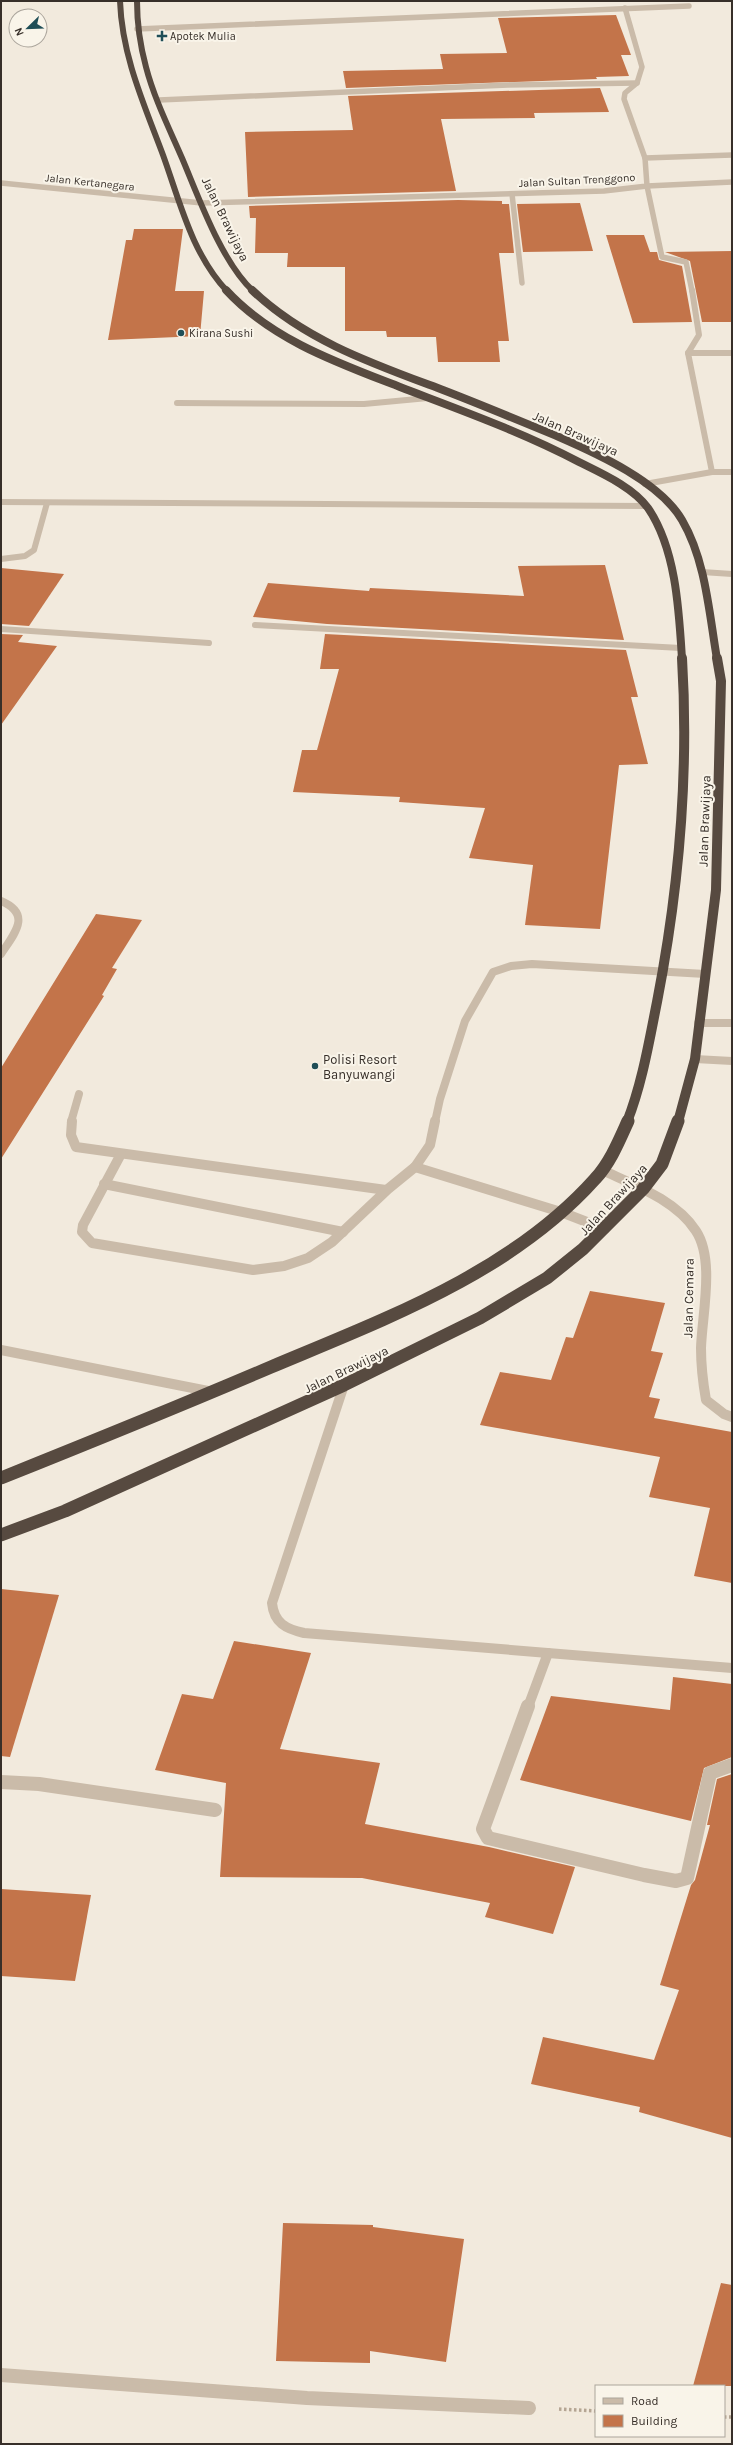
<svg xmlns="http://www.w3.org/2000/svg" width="733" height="2445" viewBox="0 0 733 2445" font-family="Karla,sans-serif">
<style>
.building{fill:#c3744a}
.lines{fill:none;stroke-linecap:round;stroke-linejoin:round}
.path{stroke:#b5a593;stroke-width:3.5;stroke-dasharray:2.5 2.5;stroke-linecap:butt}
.lane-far3{stroke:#cabba9;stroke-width:5.5}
.lane-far2{stroke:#cabba9;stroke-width:6}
.lane-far1{stroke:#cabba9;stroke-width:8}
.lane{stroke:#cabba9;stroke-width:10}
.street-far4{stroke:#cabba9;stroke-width:5.5}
.street-far3{stroke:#cabba9;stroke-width:6}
.street-far2{stroke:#cabba9;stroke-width:8}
.street-far1{stroke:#cabba9;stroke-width:10}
.street{stroke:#cabba9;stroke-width:14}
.highway-far3{stroke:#574a40;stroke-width:6}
.highway-far2{stroke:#574a40;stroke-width:8}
.highway-far1{stroke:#574a40;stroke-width:10}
.highway{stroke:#574a40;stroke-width:13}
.poi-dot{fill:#1f4e57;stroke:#f9f4e9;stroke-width:1.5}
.labels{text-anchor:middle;stroke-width:4;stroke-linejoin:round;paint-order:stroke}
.far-poi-label{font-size:11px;fill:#372f29;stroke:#f9f4e9;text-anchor:start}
.far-street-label{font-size:11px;fill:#372f29;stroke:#f9f4e9}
.street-label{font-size:13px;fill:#372f29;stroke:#f9f4e9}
.poi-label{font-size:13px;fill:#372f29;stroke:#f9f4e9;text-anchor:start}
</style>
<rect width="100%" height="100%" fill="#f2eadd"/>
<g class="building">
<polygon points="616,15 631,55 621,55 629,76 596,77 597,79 346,88 343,71 443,69 440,54 507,53 498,18"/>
<polygon points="600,88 609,112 534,113 535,118 441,119 456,191 248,197 245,132 353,130 348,96"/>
<polygon points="458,200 502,201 502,204 509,204 514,253 499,253 509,341 498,341 500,362 438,362 436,337 387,337 386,331 345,331 345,267 287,267 288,253 255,253 256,218 250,218 249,206"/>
<polygon points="580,203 593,251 523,252 517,204"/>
<polygon points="134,229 183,229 175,291 204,291 200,336 108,340 126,240 132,240"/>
<polygon points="606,235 644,235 650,252 657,252 659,260 682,266 692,322 633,323"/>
<polygon points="732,251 732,322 702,322 690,261 665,252"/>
<polygon points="605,565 624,640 327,624 253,617 268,583 369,591 370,588 524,596 518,566"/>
<polygon points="1,568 64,574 29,626 1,624"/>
<polygon points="1,634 23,635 18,642 57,646 1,725"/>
<polygon points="325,634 626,650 638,697 631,697 648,764 619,765 600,929 525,925 533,865 469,858 485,808 399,802 400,797 293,792 302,750 317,750 339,669 320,669"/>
<polygon points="96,914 142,920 112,968 117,969 102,995 104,996 1,1159 1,1068"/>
<polygon points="590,1291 665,1303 651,1351 663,1353 649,1397 660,1399 654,1418 732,1432 732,1583 694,1576 710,1508 649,1497 660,1457 480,1425 500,1372 551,1380 566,1337 573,1338"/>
<polygon points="1,1589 59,1595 10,1757 1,1756"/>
<polygon points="234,1641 311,1653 280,1749 380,1763 365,1824 489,1847 575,1867 553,1934 485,1917 490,1903 362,1878 220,1877 226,1783 155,1770 182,1694 213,1699"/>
<polygon points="673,1677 732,1684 732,1757 704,1768 691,1821 520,1780 551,1696 670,1710"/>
<polygon points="732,1774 732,2138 639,2112 640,2107 531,2084 543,2037 654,2060 679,1990 660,1985 691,1885 695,1880 710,1825 707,1825 717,1779"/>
<polygon points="1,1889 91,1895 75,1981 1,1976"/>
<polygon points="283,2223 373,2225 373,2227 464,2239 446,2362 370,2351 370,2363 276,2361"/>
<polygon points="721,2283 732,2285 732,2386 693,2386"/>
</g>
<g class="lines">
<g class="path">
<polyline points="559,2409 596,2411"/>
<polyline points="724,2417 732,2417"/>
</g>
<polyline class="lane-far3" points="647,186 732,182"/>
<g class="lane-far2">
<polyline points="177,403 364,404 428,398"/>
<polyline points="702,572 732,574"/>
<polyline points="255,625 681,648"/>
</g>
<g class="lane-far1">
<polyline points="698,1023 732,1023"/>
<polyline points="71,1122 79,1094"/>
<polyline points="435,1122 440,1099 465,1021 493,972 511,966 532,964 705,974"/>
</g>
<g class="lane">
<polyline points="72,1121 71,1135 76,1147 386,1190"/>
<polyline points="435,1121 430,1145 415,1167 561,1212 605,1229"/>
<polyline points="121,1154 83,1225 82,1232 92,1243 253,1270 284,1266 308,1258 332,1242 388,1189 415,1167"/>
<polyline points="104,1184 343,1232"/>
</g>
<g class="street-far4">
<polyline points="625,8 642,67 637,83 625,93 624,99 645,158"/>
<polyline points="137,29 689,6"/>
<polyline points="159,100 508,85 637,83"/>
<polyline points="1,183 202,203 604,191 647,186 645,158 732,155"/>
<polyline points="647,186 662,257 686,262 692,291"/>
<polyline points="512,194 522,283"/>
</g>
<g class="street-far3">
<polyline points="692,290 699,335 688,353 712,472"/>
<polyline points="688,353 732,353"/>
<polyline points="645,484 712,472 732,472"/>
<polyline points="1,502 647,506"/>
<polyline points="1,559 25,556 34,550 47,503"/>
<polyline points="1,629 209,643"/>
</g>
<g class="street-far2">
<path d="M1,901C32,914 15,933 1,954"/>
<polyline points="695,1059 732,1061"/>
</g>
<g class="street-far1">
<path d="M602,1170C634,1185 676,1200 696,1231C715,1260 702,1315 701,1348C701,1366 703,1383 706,1400L724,1414L732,1417"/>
<polyline points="1,1350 213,1392"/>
<path d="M344,1385L272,1603C274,1623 286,1629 304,1633L732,1668"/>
<polyline points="528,1707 548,1653"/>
</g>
<g class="street">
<polyline points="528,1706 483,1829 488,1838 644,1875 676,1881 687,1878 710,1773 732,1765"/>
<polyline points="1,1782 39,1784 215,1810"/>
<polyline points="1,2375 307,2398 529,2408"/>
</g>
<g class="highway-far3">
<path d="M120,1C122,56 144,104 163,155C180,202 192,254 227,291"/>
<path d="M137,1C137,24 140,45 146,67C154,98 169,128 182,158C199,198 221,261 253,291"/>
</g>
<g class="highway-far2">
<path d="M226,290C272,340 338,363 400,387C460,410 522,432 579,462C601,473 633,487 648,508C676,549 679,610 682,659"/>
<path d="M252,290C305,341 376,365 443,390C482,405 520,421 559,437C598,454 660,482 682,520C706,561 709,613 717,659"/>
</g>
<g class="highway-far1">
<path d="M627,1122C642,1084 649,1042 657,1002C679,889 689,773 682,658"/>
<polyline points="678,1122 695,1059 716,890 721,681 717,658"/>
</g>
<g class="highway">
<path d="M1,1478C91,1442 182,1405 271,1367C385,1319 511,1273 595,1179C610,1163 619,1141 628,1121"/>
<polyline points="1,1535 65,1511 344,1385 480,1318 547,1278 583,1249 643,1189 662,1164 678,1121"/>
</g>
</g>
<g class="poi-dot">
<path d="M160 30h4v4h4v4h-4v4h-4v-4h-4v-4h4z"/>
<circle cx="181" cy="333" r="4"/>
<circle cx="315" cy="1066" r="4"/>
</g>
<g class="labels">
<g class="far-poi-label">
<text x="170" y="40">Apotek Mulia</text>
<text x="189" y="337">Kirana Sushi</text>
</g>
<g class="far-street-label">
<text transform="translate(577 180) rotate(-3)" y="4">Jalan Sultan Trenggono</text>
<text transform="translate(90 182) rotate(6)" y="4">Jalan Kertanegara</text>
</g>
<g class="street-label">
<text transform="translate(226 219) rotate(64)" y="5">Jalan Brawijaya</text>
<text transform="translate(576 433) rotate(24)" y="5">Jalan Brawijaya</text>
<text transform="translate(704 821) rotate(-88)" y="5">Jalan Brawijaya</text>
<text transform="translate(613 1199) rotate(-47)" y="5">Jalan Brawijaya</text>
<text transform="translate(688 1298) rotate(-89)" y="5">Jalan Cemara</text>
<text transform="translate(346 1369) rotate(-26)" y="5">Jalan Brawijaya</text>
</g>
<g class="poi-label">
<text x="323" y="1064">Polisi Resort<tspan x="323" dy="15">Banyuwangi</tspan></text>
</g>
</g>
<rect width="733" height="2445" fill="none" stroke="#372f29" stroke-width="4"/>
<rect x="595" y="2385" width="130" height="52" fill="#f9f4e9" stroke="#aba59c"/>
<rect x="603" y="2398" width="20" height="6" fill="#cabba9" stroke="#aba59c"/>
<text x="631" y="2405" font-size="12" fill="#372f29">Road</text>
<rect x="603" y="2415" width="20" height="12" fill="#c3744a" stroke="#aba59c"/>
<text x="631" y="2425" font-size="12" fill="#372f29">Building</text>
<g transform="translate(28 28) rotate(247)"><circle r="19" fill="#f9f4e9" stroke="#aba59c"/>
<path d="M0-3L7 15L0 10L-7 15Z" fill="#1f4e57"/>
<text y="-6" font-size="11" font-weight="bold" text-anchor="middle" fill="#372f29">N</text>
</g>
</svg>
